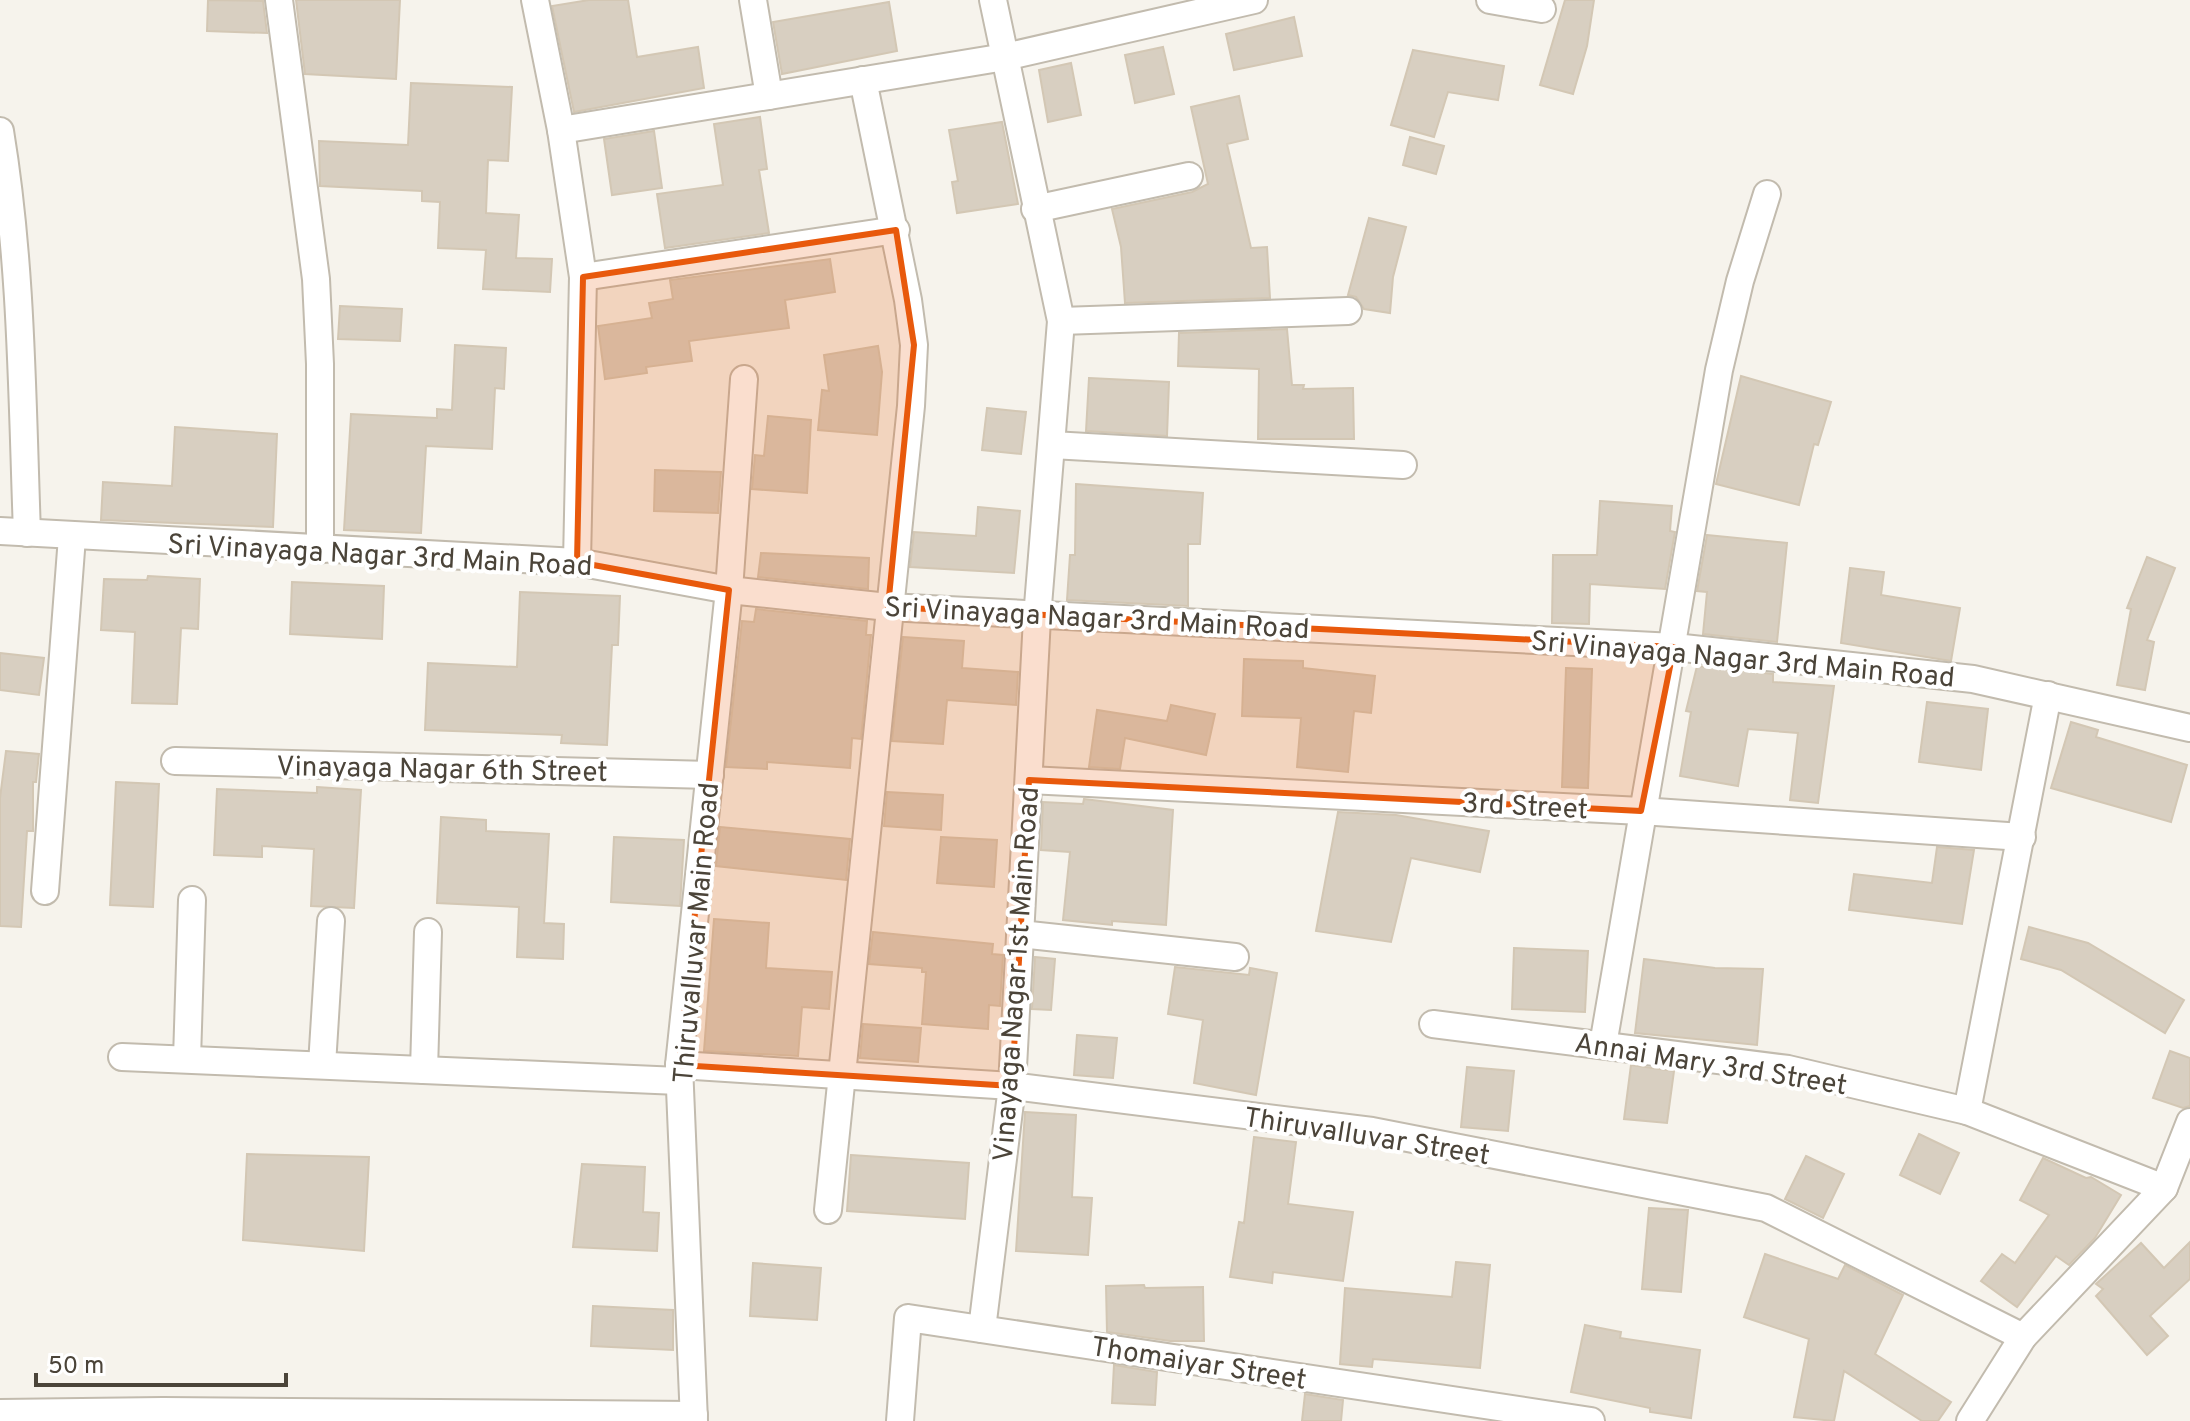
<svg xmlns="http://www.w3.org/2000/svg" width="2190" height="1421" viewBox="0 0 2190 1421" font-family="Overpass,sans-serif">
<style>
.building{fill:#d8cfc1;stroke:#d3c7b4;stroke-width:2}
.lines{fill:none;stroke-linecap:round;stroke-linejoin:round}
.minor-casing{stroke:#c2bbae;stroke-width:30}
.minor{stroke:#fff;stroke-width:26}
.marked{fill:#e8590c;fill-opacity:0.2;stroke:#e8590c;stroke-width:6;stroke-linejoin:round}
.labels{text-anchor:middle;stroke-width:8;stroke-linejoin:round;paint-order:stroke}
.street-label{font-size:28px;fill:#4b4439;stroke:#fff}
</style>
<rect width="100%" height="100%" fill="#f6f3ec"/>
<g class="building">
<polygon points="208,0 263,1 267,33 207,31"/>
<polygon points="296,0 400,0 396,79 305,74"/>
<polygon points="589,0 628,0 637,57 698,47 704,88 574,112 552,6"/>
<polygon points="1565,0 1594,0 1587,46 1573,94 1540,85"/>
<polygon points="889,2 897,51 782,74 773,22"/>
<polygon points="1294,17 1302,56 1234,70 1226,34"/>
<polygon points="1163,47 1174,94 1135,103 1125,55"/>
<polygon points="1413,50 1504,66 1498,100 1448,92 1434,137 1391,125"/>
<polygon points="1071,63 1081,115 1048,122 1039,70"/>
<polygon points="411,83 512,87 508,161 488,160 486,213 519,215 516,258 552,259 550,292 483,289 486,250 438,248 440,202 422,201 422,191 320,186 319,141 408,145"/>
<polygon points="1239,96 1248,139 1227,144 1251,248 1267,247 1270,298 1125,303 1121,247 1112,209 1192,192 1208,184 1191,107"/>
<polygon points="760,117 767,169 759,170 769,233 665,248 657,194 723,185 714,124"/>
<polygon points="1002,122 1018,204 957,213 952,182 958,181 949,130"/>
<polygon points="654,131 662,188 612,195 604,139"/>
<polygon points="1410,137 1444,146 1436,174 1403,165"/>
<polygon points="1369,218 1406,227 1393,277 1390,313 1364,309 1356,297 1348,295"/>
<polygon points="830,259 835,292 785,300 789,328 689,341 692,361 646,367 647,373 605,379 598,326 652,318 649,303 673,299 670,280"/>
<polygon points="340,306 402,309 400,341 338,339"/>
<polygon points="1287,329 1292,385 1304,385 1303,389 1353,388 1354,439 1258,439 1259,369 1178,366 1179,333"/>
<polygon points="455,345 506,348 504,389 495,388 492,449 426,446 421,533 344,530 351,414 437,418 437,409 452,410"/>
<polygon points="878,346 882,372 877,435 818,430 822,390 829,391 824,355"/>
<polygon points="1741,376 1831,402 1818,445 1814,444 1799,505 1716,484"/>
<polygon points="1089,378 1169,382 1167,436 1086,431"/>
<polygon points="987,408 1026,412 1021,454 982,450"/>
<polygon points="768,416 811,420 807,493 752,489 755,455 764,456"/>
<polygon points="175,427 277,434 273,527 101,520 103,482 172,486"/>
<polygon points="655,470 721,472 718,513 654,511"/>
<polygon points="1076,484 1203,493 1200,544 1188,544 1188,606 1067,600 1070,555 1075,555"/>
<polygon points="1600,501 1672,506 1670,531 1675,532 1665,589 1590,584 1589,624 1552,623 1553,555 1597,555"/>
<polygon points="978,507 1020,511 1014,573 910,567 914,532 976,536"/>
<polygon points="1707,535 1787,543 1777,642 1703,634 1707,592 1697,591"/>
<polygon points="761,553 869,558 868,589 758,577"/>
<polygon points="2147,557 2175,568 2147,640 2154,642 2145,690 2117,685 2131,609 2127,608"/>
<polygon points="1850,568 1884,572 1881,595 1960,608 1951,661 1841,643"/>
<polygon points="148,576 200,579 198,629 181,628 177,704 132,703 135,632 101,630 104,579 147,580"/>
<polygon points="292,582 384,586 382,639 290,634"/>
<polygon points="520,592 620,596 618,645 612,645 607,745 561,743 562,735 425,730 428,663 517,667"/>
<polygon points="756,609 867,621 866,635 871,635 861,739 852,738 850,768 767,762 767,769 726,767 742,621 754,622"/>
<polygon points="903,637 964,641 962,668 1018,672 1016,705 947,700 943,744 892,741"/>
<polygon points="0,653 44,658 39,695 0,690"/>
<polygon points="1244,659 1303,661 1303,668 1375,676 1371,713 1354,711 1348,772 1297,767 1301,718 1242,716"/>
<polygon points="1697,666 1773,674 1773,682 1834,686 1818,803 1790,800 1798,733 1748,729 1738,786 1680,776 1691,712 1686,711"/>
<polygon points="1566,668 1592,669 1588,788 1562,787"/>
<polygon points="1927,702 1988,709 1981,770 1919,762"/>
<polygon points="1171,705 1215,714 1206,755 1125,738 1120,769 1089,767 1097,710 1167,721"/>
<polygon points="2071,722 2098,730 2096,737 2187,765 2171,822 2051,788"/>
<polygon points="6,751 39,754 36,782 33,782 33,831 27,831 21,927 0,926 0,798"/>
<polygon points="116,782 159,784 153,907 110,905"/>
<polygon points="317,787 361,790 354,908 311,906 314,849 262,846 262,857 214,855 217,789 317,793"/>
<polygon points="887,792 943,795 941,830 884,826"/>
<polygon points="1084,799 1173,810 1166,925 1112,921 1112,925 1063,920 1070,852 1041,850 1043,802 1083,804"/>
<polygon points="1338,812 1396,815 1489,831 1480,872 1411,858 1391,942 1316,931"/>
<polygon points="441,817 486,820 486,831 549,834 544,923 564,924 563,959 517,957 519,907 437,903"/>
<polygon points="720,827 850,839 846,880 716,866"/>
<polygon points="614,837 684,840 680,906 611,902"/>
<polygon points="941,837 997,840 994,887 937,883"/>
<polygon points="1937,847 1974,850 1962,924 1849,910 1854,874 1932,883"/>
<polygon points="714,919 769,923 766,968 832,972 829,1009 802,1007 798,1056 704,1051"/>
<polygon points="2029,927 2088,943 2184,1000 2165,1033 2061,970 2021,959"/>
<polygon points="873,932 993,944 992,954 1003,955 1000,1006 989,1005 988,1029 922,1024 926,972 922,972 922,968 869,964"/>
<polygon points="1514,948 1588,951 1585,1012 1512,1009"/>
<polygon points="1035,957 1055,959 1051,1010 1032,1009"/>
<polygon points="1644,959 1715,968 1763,969 1757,1045 1635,1033"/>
<polygon points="1175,967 1249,975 1250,968 1277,973 1256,1095 1194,1083 1203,1020 1168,1014"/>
<polygon points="863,1024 921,1028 918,1062 860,1058"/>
<polygon points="1077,1035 1117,1038 1113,1078 1074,1075"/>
<polygon points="2170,1051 2190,1058 2190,1106 2183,1108 2153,1098"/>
<polygon points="1631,1065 1674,1071 1667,1123 1624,1119"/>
<polygon points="1467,1067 1514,1071 1508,1131 1461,1127"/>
<polygon points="1025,1112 1076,1115 1072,1197 1092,1198 1088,1255 1016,1251"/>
<polygon points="1919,1134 1959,1153 1940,1194 1900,1175"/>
<polygon points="1254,1137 1296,1142 1288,1204 1353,1212 1343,1281 1273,1272 1272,1283 1230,1277 1239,1222 1244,1223"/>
<polygon points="247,1154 369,1157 364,1251 243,1240"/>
<polygon points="851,1155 969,1163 965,1219 847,1211"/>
<polygon points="1806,1156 1844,1174 1823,1218 1785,1199"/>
<polygon points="2043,1158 2086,1178 2091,1177 2121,1195 2095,1238 2069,1265 2056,1256 2017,1307 1981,1281 2002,1254 2015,1263 2049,1215 2020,1200"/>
<polygon points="582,1164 645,1167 643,1212 659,1213 657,1251 573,1247"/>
<polygon points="1649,1208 1688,1210 1681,1292 1642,1289"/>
<polygon points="2190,1242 2190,1279 2150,1316 2168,1336 2147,1355 2096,1296 2103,1289 2096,1284 2141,1243 2164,1268"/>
<polygon points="1765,1254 1838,1279 1845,1265 1903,1295 1875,1354 1951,1402 1938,1421 1922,1421 1844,1371 1834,1421 1794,1417 1809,1339 1744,1317"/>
<polygon points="1456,1262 1490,1265 1480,1368 1373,1359 1372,1367 1340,1364 1345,1288 1452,1297"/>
<polygon points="753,1263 821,1268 817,1320 750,1316"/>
<polygon points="1144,1285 1145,1288 1203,1287 1204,1341 1170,1341 1107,1332 1106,1286"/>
<polygon points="593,1306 673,1310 673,1350 591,1346"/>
<polygon points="1585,1325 1621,1332 1620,1338 1700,1350 1691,1418 1650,1412 1650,1408 1571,1392"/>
<polygon points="1114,1365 1157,1372 1155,1405 1112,1403"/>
<polygon points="1305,1394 1343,1400 1341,1421 1302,1421"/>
</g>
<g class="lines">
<g class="minor-casing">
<g id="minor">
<polyline points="279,0 316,279 320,364 320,550"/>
<polyline points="535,0 561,130 583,277 577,562"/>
<polyline points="753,0 769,96"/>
<polyline points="1490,0 1542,9"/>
<polyline points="561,130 1005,57 1254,0"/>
<path d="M0,131C22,264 22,399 27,533"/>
<polyline points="1035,209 1189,176"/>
<polyline points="583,277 896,230"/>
<polyline points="1061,321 1348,311"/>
<polyline points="1052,445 1403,465"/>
<polyline points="0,531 577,562 729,590 888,607 1674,647 1973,679 2190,728"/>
<polyline points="175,761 710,775"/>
<polyline points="1029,780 1641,811 2022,837"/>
<polyline points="45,891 72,537"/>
<polyline points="1020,934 1235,957"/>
<polyline points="1433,1024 1788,1069 1967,1111 2164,1188"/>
<polyline points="1603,1045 1719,370 1740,281 1767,194"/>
<polyline points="122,1057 679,1081"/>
<polyline points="187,1059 192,900"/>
<polyline points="322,1065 331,921"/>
<polyline points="679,1065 1012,1086 1372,1131 1766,1208 2023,1337"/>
<polyline points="424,1070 428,932"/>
<polyline points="1967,1111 2048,695"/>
<polyline points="828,1210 911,406 914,345 908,300 863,80"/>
<polyline points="982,1329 1012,1086 1037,618 1061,321 993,0"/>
<polyline points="0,1413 163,1411 694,1415"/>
<polyline points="694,1421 679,1065 729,590 744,379"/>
<polyline points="900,1421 908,1318 1591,1421"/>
<polyline points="1970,1421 2023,1337 2164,1188 2190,1122"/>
</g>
</g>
<use href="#minor" class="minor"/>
</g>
<path class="marked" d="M896,230L914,345L888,607L1674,647L1641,811L1029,780L1012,1086L679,1065L729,590L577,562L583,277Z"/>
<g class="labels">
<g class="street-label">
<text transform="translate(380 554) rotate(3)" y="10">Sri Vinayaga Nagar 3rd Main Road</text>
<text transform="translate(1097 617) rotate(3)" y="10">Sri Vinayaga Nagar 3rd Main Road</text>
<text transform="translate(1743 658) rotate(5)" y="10">Sri Vinayaga Nagar 3rd Main Road</text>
<text transform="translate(442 768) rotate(1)" y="10">Vinayaga Nagar 6th Street</text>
<text transform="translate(1525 805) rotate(3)" y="10">3rd Street</text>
<text transform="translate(695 933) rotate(-85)" y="10">Thiruvalluvar Main Road</text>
<text transform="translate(1015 974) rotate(-86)" y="10">Vinayaga Nagar 1st Main Road</text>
<text transform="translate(1711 1063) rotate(9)" y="10">Annai Mary 3rd Street</text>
<text transform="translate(1367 1135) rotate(9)" y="10">Thiruvalluvar Street</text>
<text transform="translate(1199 1362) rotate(9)" y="10">Thomaiyar Street</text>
</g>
</g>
<path d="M36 1373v12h250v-12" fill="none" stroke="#4b4439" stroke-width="4"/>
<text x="48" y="1373" font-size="24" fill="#4b4439" stroke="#ffffff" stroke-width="6" paint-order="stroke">50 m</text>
</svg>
